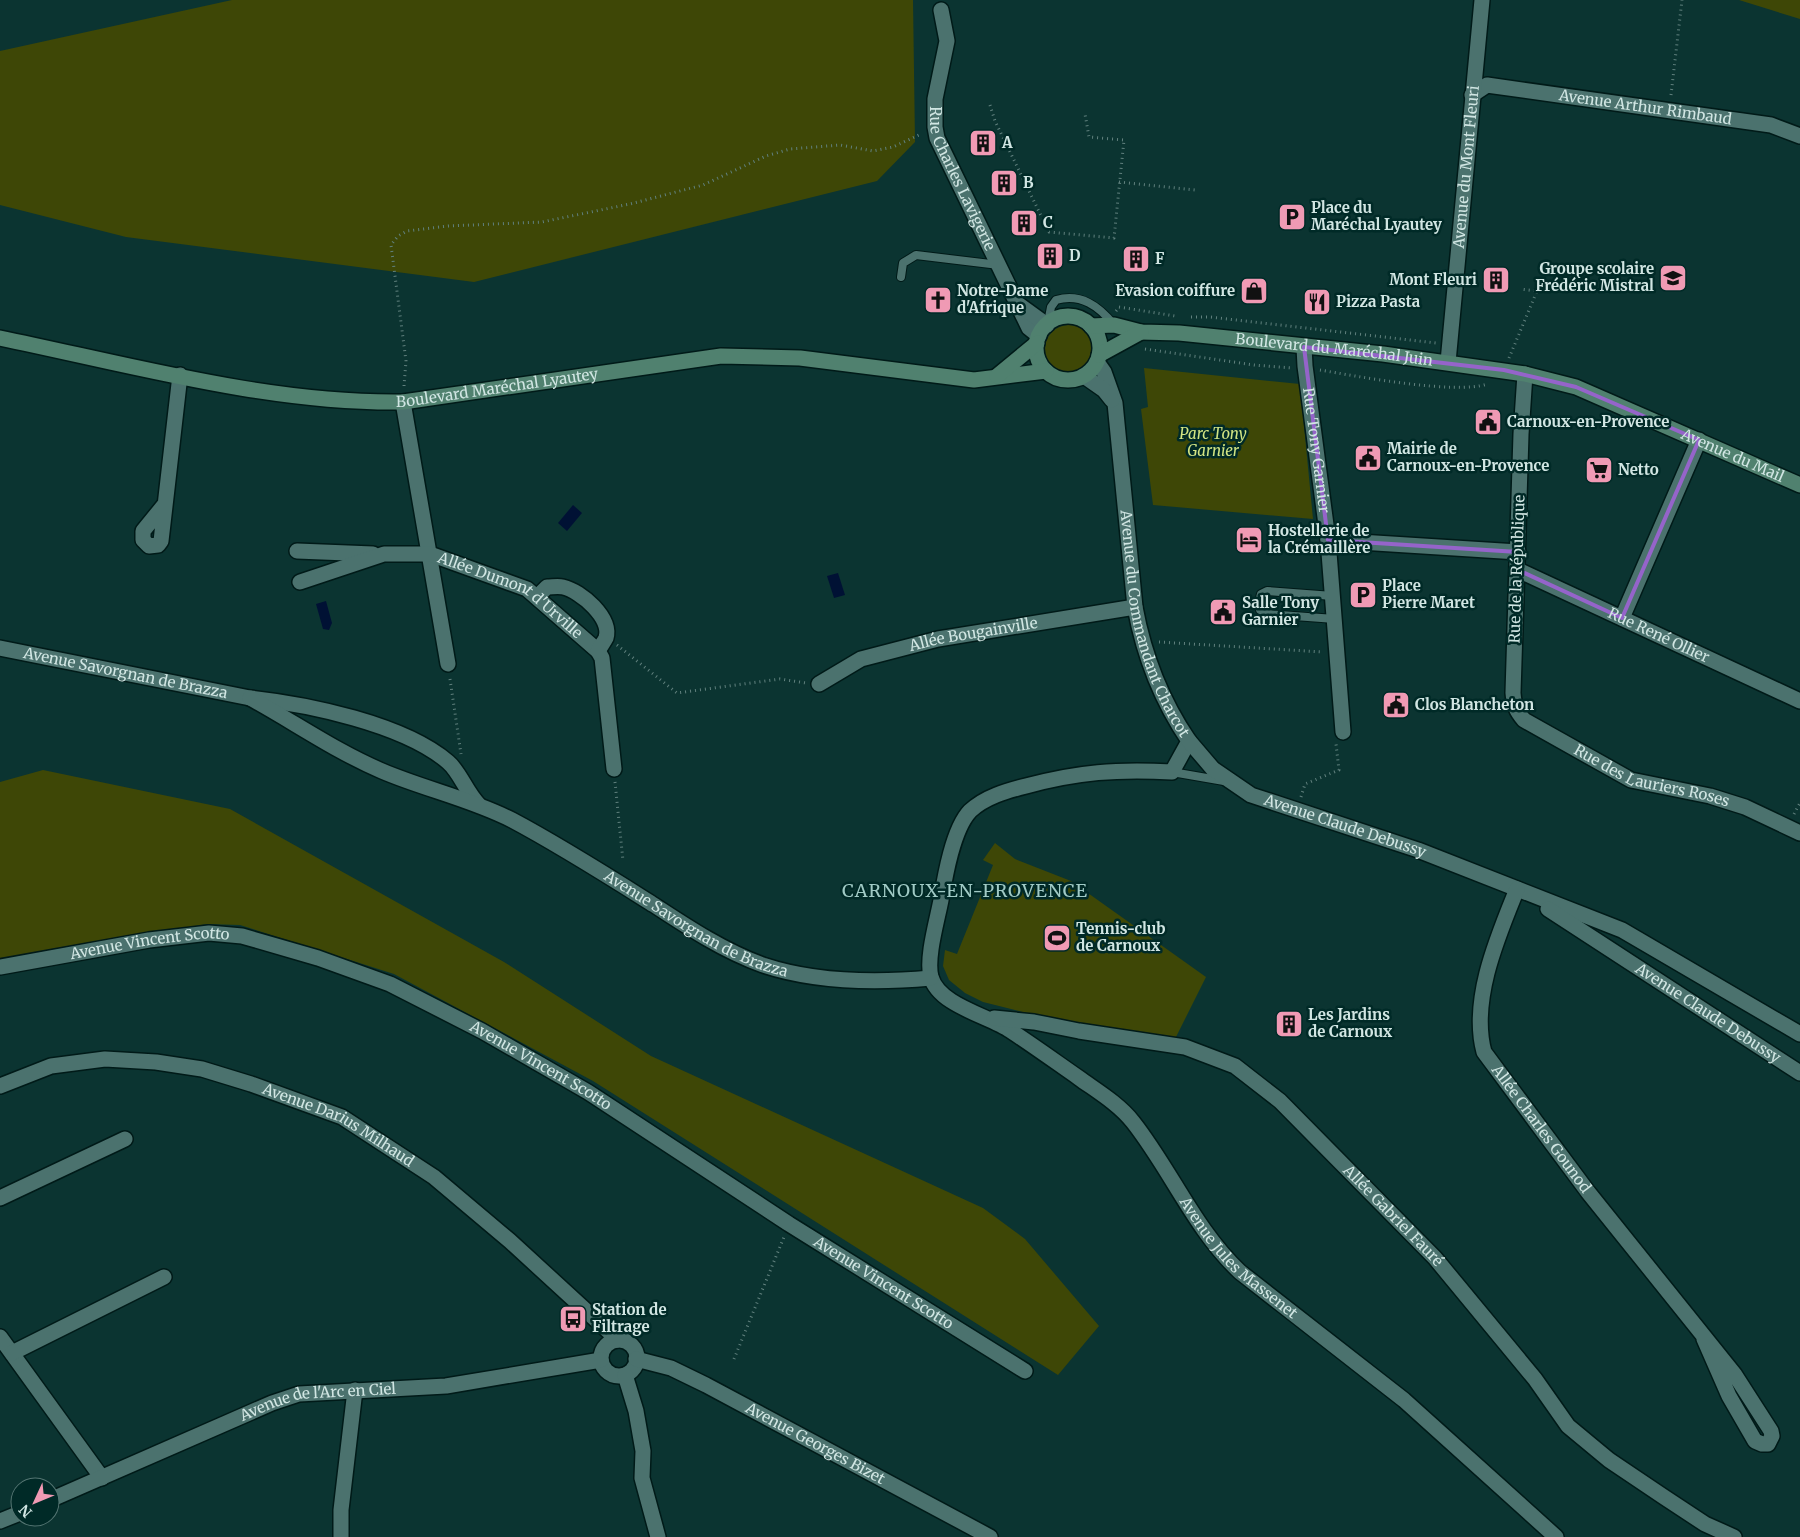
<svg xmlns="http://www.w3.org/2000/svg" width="1800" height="1537" viewBox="0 0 1800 1537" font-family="Merriweather,serif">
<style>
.green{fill:#3e4706}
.water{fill:#001134}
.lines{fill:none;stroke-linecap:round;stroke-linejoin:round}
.lane-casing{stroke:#001a18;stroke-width:10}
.street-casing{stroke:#001a18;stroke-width:18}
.secondary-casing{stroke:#001a18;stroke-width:18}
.path{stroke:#61817e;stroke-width:3;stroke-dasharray:1 4;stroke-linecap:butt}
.lane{stroke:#4b726e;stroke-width:8}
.street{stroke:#4b726e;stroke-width:15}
.secondary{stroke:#50816f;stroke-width:15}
.marked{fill:none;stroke:#9564ca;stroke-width:4;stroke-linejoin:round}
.labels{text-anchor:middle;stroke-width:5;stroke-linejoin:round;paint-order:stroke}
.street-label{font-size:15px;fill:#d1e6e3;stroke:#002a27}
.poi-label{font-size:15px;font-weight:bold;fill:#d1e6e3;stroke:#002a27;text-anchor:start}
.park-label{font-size:15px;font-style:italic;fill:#d2e583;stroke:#002a27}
.quarter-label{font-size:18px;letter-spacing:1px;fill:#a0cac5;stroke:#002a27}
</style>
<rect width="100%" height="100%" fill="#0b3431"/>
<g class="green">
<polygon points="232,0 913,0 915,142 877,181 474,282 126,237 0,205 0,51"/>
<polygon points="1739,0 1800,0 1800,19"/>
<circle cx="1069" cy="349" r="24"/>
<polygon points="1144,368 1300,384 1313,519 1153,505 1141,409 1148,407"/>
<polygon points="43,770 230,809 504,962 651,1056 983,1208 1025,1239 1099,1326 1058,1375 593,1081 394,974 240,925 207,924 0,959 0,782"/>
<polygon points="995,843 1015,859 1071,881 1206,977 1175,1039 1074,1025 983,1002 965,993 949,980 943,966 945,950 957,954 993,865 983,860"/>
</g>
<g class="water">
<polygon points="573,505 582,513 567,531 558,523"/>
<polygon points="838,573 845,595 834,598 827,576"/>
<polygon points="326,601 332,623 329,630 323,629 316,604"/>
</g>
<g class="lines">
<g class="lane-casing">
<g id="lane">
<polyline points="901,277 903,263 916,255 999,265"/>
<path d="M1048,323L1051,307L1056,300C1081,293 1099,306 1114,325"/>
<polyline points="1333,596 1267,591 1261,594 1259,602 1260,610 1267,614 1335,619"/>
<polyline points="1172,772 1224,781"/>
</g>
</g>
<g class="street-casing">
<g id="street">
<path id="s1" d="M941,10L947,41L935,99V127L937,138L1029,328L1039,336"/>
<path id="s2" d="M1472,95L1487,85L1771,125L1800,136"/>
<polyline points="1018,304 1047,325"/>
<path id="s3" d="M1304,347L1305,366L1328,540L1343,732"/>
<path id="s4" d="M1097,362L1104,372L1115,403L1135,607C1144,656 1161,700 1189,741L1172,772C1117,769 1078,772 1026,786C1006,791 985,797 970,811C953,829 945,876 941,900C937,921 926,958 931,977C939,1006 990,1016 1011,1031C1034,1046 1056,1062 1079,1078C1097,1091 1119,1104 1133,1122C1171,1170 1195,1230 1240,1272L1404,1400L1556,1537"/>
<path id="s5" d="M1448,362L1482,0"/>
<path id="s6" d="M1525,374L1521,434L1513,693C1514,705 1516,711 1524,720L1631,780L1710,796L1745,807L1800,833"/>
<polyline points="1084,376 1104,390 1112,400"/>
<polyline points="403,402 448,664"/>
<polyline points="165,504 143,531 143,540 149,546 158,545 161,541 180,375"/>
<polyline points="1328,540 1518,552"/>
<polyline points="297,551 373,554"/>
<path id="s7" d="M1518,570L1800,701"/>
<path id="s8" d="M300,582L384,554H430L527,589L598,651L602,658L614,769"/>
<path d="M537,597L547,587C552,587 558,586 563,587C581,591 612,618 606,638C604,642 600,647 598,651"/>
<polyline points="1622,618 1699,440"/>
<path id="s9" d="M0,648L250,698C307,704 404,724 448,762C460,772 466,792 479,805"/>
<path id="s10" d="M819,684L861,659L938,639L1135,607"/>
<path id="s11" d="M250,698C294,722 335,751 382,771C424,789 471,799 512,820C561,846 608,876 654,905C689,928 724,951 763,965C817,983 876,983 931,978"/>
<path id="s12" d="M1189,741L1213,769L1251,795L1418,850L1622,930L1800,1034"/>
<path id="s13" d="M1517,889C1498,936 1470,1000 1484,1052L1588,1192L1735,1375L1771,1431L1772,1436L1768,1444H1762L1755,1441L1729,1396L1704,1339"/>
<path id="s14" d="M1548,909L1800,1073"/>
<path id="s15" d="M0,967L149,940L209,933L242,936L318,958L390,984L482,1031L588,1092L789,1224L1025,1371"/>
<path id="s16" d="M994,1018L1034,1022L1079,1031L1185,1047L1235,1066L1280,1101L1435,1258L1535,1379L1568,1426L1609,1460L1664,1497L1705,1524L1734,1537"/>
<path id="s17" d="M0,1086L51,1066L105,1059L156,1062L202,1069L251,1084L342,1117L434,1177L510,1241L618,1340"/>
<polyline points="0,1198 125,1139"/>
<polyline points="0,1337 102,1478"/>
<circle cx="619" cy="1358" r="18"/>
<polyline points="12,1353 164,1277"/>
<path id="s18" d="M636,1359L671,1368L706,1385L990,1537"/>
<polyline points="625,1375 636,1411 643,1451 642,1478 658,1537"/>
<path id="s19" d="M50,1500L272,1403L299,1394L446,1386L601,1360"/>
<polyline points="0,1521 20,1513"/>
<polyline points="341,1537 341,1510 355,1390"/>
</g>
</g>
<g class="secondary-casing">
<g id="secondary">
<circle cx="1068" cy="348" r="32"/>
<path id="s20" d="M1091,326L1114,325L1141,332L1179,333L1383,354L1525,374L1576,387L1800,485"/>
<path id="s21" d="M0,338C131,365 270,404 403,402L721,356L800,358L974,380L1046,371"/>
<polyline points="1099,355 1141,332"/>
<polyline points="997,376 1037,343"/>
</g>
</g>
<g class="path">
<polyline points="1671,95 1682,0"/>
<polyline points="990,105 995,121 1049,232 1114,238 1124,140 1089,137 1085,114"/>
<polyline points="1119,182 1195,190"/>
<polyline points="1116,311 1119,307 1175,316"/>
<polyline points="1191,317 1210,317 1436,343"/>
<polyline points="1145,349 1254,365 1292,368"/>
<polyline points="1509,358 1537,291 1520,289"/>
<path d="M1320,370C1355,376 1457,395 1487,384"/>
<polyline points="404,386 406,361 391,245 398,236 407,231 448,226 542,222 630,204 703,185 766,156 790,149 840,145 873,151 893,147 921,134"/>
<polyline points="1159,642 1323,652"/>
<polyline points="617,645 677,693 780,679 806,683"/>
<polyline points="450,679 461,754"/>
<polyline points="615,782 623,861"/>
<polyline points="1301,797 1305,784 1339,770 1336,744"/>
<polyline points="1794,814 1800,803"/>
<polyline points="734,1359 784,1237"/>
</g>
<use href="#lane" class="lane"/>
<use href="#street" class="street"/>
<use href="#secondary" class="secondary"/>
</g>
<path class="marked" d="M1304,347L1504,370L1576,387L1699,440L1622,618L1518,570V552L1328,540Z"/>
<defs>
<g id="building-square" transform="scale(1.4375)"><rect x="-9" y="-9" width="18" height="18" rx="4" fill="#f09ab4" stroke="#002a27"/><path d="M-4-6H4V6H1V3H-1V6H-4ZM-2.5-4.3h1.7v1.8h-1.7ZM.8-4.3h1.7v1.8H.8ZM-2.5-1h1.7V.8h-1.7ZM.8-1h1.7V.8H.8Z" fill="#111"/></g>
<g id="parking-square" transform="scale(1.4375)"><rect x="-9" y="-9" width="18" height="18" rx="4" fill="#f09ab4" stroke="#002a27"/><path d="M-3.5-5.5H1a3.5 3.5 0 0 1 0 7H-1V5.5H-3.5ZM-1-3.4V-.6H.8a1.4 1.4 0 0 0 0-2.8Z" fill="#111"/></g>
<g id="school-square" transform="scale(1.4375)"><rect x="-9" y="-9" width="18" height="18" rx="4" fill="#f09ab4" stroke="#002a27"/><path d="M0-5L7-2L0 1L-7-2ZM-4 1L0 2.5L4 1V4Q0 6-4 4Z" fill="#111"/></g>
<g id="shop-square" transform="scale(1.4375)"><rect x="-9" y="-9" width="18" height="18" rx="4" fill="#f09ab4" stroke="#002a27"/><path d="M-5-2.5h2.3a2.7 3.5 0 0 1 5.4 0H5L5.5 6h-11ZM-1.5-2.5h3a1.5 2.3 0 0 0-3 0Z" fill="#111"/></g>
<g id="church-square" transform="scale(1.4375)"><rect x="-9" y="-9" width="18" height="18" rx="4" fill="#f09ab4" stroke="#002a27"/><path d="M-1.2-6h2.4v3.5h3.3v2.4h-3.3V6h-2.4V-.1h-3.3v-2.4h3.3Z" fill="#111"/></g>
<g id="restaurant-square" transform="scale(1.4375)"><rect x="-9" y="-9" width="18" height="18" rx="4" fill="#f09ab4" stroke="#002a27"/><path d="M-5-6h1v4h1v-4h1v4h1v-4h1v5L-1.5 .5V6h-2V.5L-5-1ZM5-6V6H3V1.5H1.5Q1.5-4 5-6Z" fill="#111"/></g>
<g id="civic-square" transform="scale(1.4375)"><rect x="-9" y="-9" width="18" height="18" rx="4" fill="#f09ab4" stroke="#002a27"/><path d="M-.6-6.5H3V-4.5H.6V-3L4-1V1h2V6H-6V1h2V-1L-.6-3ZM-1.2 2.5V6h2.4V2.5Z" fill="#111"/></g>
<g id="supermarket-square" transform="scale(1.4375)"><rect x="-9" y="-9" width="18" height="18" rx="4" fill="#f09ab4" stroke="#002a27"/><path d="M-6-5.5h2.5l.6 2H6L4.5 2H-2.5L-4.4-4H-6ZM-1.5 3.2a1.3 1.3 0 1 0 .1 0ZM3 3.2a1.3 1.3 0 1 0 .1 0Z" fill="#111"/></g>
<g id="hotel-square" transform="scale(1.4375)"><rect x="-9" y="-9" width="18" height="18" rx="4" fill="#f09ab4" stroke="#002a27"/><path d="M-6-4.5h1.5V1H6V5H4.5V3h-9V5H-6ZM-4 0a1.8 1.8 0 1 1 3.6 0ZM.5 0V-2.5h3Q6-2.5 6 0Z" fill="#111"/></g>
<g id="stadium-square" transform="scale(1.4375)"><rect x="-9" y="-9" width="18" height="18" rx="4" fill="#f09ab4" stroke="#002a27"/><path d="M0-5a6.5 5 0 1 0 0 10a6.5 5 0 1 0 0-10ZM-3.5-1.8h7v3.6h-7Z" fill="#111"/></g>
<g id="bus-square" transform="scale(1.4375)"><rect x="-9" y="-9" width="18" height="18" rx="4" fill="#f09ab4" stroke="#002a27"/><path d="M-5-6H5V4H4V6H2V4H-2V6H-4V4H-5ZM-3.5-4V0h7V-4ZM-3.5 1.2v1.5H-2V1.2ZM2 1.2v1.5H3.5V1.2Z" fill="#111"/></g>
</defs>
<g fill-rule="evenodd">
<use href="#building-square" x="983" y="143"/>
<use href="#building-square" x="1004" y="183"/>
<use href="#parking-square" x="1292" y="217"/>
<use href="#building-square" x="1024" y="223"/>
<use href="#building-square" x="1050" y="256"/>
<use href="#building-square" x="1136" y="259"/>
<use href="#school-square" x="1673" y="278"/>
<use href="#building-square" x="1496" y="280"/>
<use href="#shop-square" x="1254" y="291"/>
<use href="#church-square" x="938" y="300"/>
<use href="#restaurant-square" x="1317" y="302"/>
<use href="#civic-square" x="1488" y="422"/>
<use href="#civic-square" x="1368" y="458"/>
<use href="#supermarket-square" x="1599" y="470"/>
<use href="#hotel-square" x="1249" y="540"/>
<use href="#parking-square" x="1363" y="595"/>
<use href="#civic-square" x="1223" y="612"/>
<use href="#civic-square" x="1396" y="705"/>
<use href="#stadium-square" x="1057" y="938"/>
<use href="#building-square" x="1289" y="1024"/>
<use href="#bus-square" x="573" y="1319"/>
</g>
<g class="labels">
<g class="street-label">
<text dy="5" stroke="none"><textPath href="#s2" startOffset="178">Avenue Arthur Rimbaud</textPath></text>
<text dy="5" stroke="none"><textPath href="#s5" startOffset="196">Avenue du Mont Fleuri</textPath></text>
<text dy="5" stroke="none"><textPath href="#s1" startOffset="176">Rue Charles Lavigerie</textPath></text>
<text dy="5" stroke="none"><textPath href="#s20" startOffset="245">Boulevard du Maréchal Juin</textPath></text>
<text dy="5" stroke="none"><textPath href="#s21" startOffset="504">Boulevard Maréchal Lyautey</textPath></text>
<text dy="5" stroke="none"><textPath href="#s3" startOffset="104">Rue Tony Garnier</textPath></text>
<text dy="5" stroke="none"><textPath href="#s20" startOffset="661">Avenue du Mail</textPath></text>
<text transform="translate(1517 569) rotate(-88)" y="5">Rue de la République</text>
<text dy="5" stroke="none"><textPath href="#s8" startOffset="226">Allée Dumont d'Urville</textPath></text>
<text dy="5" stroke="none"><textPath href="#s4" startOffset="271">Avenue du Commandant Charcot</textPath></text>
<text dy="5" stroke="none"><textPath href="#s10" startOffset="164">Allée Bougainville</textPath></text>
<text dy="5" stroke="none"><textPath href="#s7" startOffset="155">Rue René Ollier</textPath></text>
<text dy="5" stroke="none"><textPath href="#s9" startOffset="128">Avenue Savorgnan de Brazza</textPath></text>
<text dy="5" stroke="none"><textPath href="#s6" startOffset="490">Rue des Lauriers Roses</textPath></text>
<text dy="5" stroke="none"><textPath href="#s12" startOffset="182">Avenue Claude Debussy</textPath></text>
<text dy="5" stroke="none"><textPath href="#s11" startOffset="502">Avenue Savorgnan de Brazza</textPath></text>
<text dy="5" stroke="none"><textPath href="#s15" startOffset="152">Avenue Vincent Scotto</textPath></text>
<text dy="5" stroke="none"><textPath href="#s14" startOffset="191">Avenue Claude Debussy</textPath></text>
<text dy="5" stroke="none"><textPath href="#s15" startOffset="572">Avenue Vincent Scotto</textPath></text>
<text dy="5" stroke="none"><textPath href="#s17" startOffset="355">Avenue Darius Milhaud</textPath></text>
<text dy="5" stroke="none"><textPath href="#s13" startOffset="265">Allée Charles Gounod</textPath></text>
<text dy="5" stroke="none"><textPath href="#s16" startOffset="465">Allée Gabriel Fauré</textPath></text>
<text dy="5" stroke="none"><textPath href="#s4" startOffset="1238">Avenue Jules Massenet</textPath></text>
<text dy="5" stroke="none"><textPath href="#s15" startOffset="978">Avenue Vincent Scotto</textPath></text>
<text dy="5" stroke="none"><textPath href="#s19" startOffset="288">Avenue de l'Arc en Ciel</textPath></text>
<text dy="5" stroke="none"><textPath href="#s18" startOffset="199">Avenue Georges Bizet</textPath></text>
</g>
<g class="poi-label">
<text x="1002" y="148">A</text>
<text x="1023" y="188">B</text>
<text x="1311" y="213">Place du<tspan x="1311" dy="17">Maréchal Lyautey</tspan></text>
<text x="1043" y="228">C</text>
<text x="1069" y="261">D</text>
<text x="1155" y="264">F</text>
<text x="1654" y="274" text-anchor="end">Groupe scolaire<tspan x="1654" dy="17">Frédéric Mistral</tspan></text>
<text x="1477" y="285" text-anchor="end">Mont Fleuri</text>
<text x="957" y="296">Notre-Dame<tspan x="957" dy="17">d'Afrique</tspan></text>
<text x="1235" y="296" text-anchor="end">Evasion coiffure</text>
<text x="1336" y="307">Pizza Pasta</text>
<text x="1507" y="427">Carnoux-en-Provence</text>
<text x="1387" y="454">Mairie de<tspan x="1387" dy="17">Carnoux-en-Provence</tspan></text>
<text x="1618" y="475">Netto</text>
<text x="1268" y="536">Hostellerie de<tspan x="1268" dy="17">la Crémaillère</tspan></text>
<text x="1382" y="591">Place<tspan x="1382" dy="17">Pierre Maret</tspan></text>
<text x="1242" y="608">Salle Tony<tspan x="1242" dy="17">Garnier</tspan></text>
<text x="1415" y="710">Clos Blancheton</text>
<text x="1076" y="934">Tennis-club<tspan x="1076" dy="17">de Carnoux</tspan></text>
<text x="1308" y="1020">Les Jardins<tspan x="1308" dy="17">de Carnoux</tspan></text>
<text x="592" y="1315">Station de<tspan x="592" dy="17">Filtrage</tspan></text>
</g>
<g class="park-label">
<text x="1213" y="439">Parc Tony<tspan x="1213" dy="17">Garnier</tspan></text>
</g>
<g class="quarter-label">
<text x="965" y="897">CARNOUX-EN-PROVENCE</text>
</g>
</g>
<g transform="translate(35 1502) rotate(226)"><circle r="24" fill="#002a27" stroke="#547572"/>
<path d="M0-4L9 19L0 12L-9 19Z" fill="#f09ab4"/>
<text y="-8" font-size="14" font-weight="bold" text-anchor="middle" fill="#d1e6e3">N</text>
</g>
</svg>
